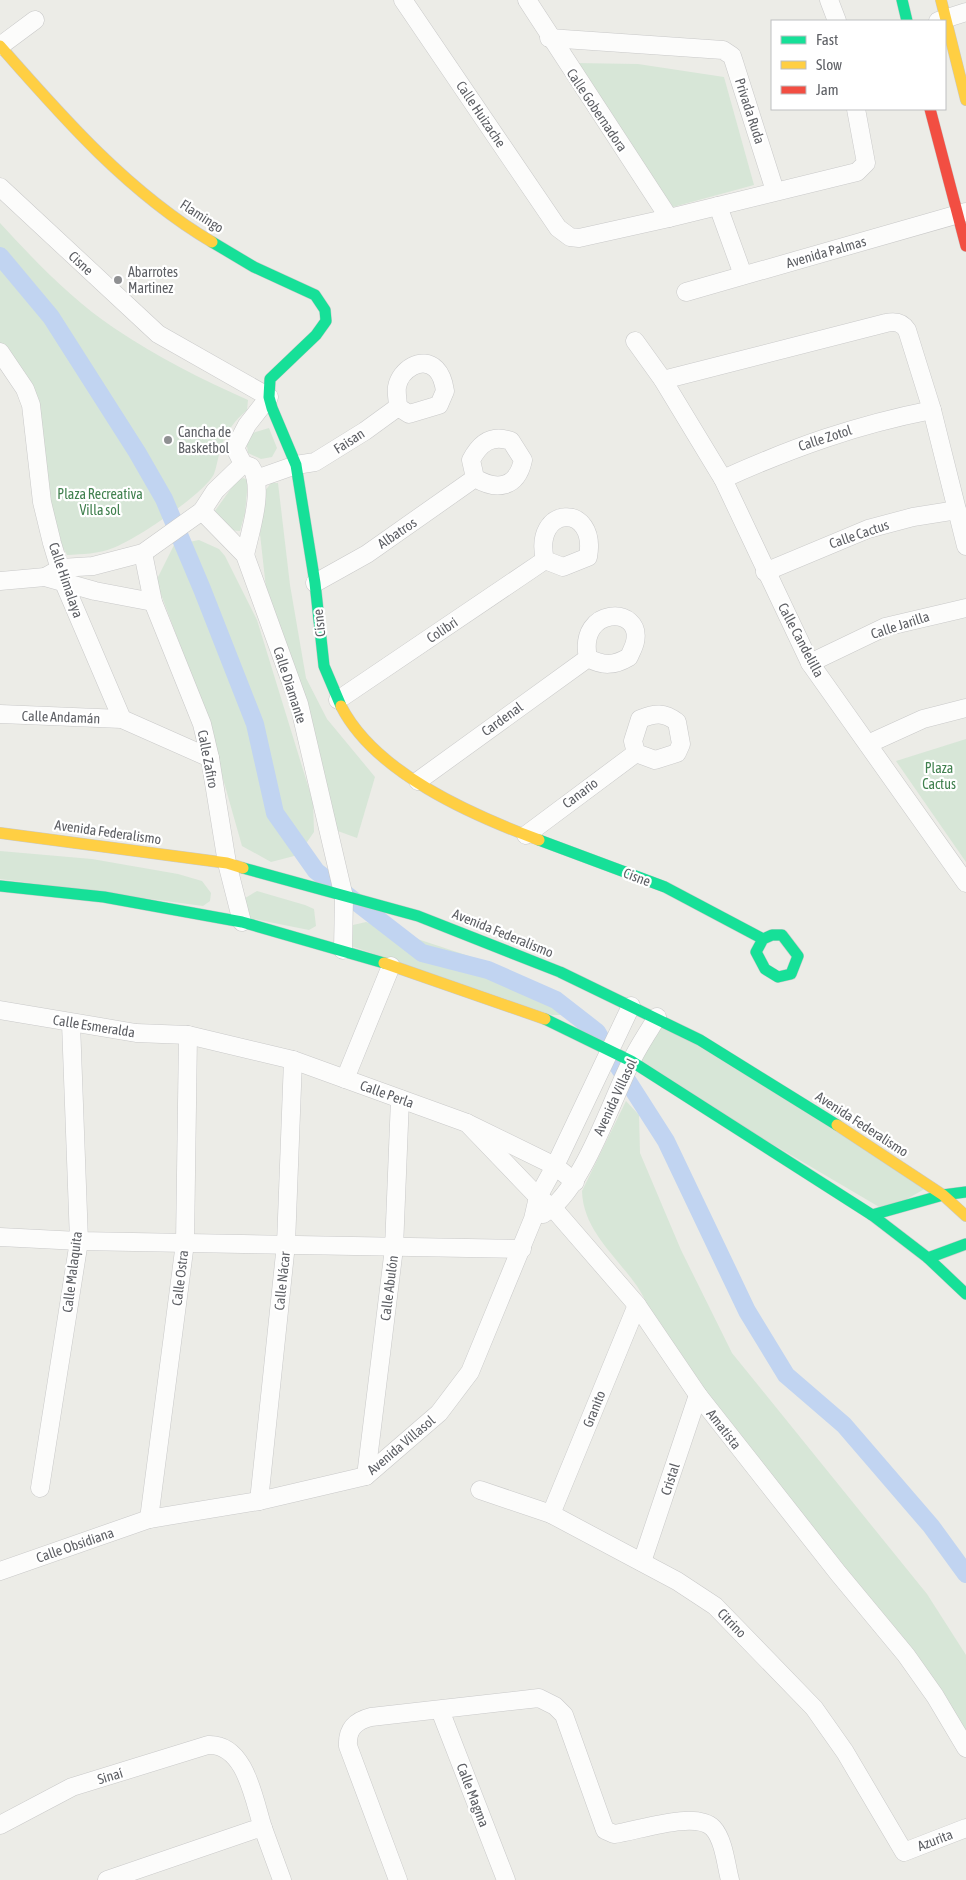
<svg xmlns="http://www.w3.org/2000/svg" width="966" height="1880" viewBox="0 0 966 1880" font-family="'Asap Condensed',sans-serif">
<style>
.green{fill:#d7e6d7}
.lines{fill:none;stroke-linecap:round;stroke-linejoin:round}
.canal{stroke:#c1d4f1;stroke-width:18}
.street-casing{stroke:#c9c9c9;stroke-width:19}
.fast-casing{stroke:#c9c9c9;stroke-width:12}
.slow-casing{stroke:#c9c9c9;stroke-width:12}
.jam-casing{stroke:#c9c9c9;stroke-width:12}
.street{stroke:#fcfcfb;stroke-width:18}
.fast{stroke:#16e098;stroke-width:11}
.slow{stroke:#ffcf43;stroke-width:11}
.jam{stroke:#f24e42;stroke-width:11}
.poi-dot{fill:#8f9092;stroke:#fff;stroke-width:2}
.labels{text-anchor:middle;stroke-width:4.5;stroke-linejoin:round;paint-order:stroke}
.street-label{font-size:14px;fill:#5d5f64;stroke:#fff}
.poi-label{font-size:14px;fill:#5d5f64;stroke:#fff;text-anchor:start}
.park-label{font-size:14px;fill:#40804e;stroke:#fff}
</style>
<rect width="100%" height="100%" fill="#ecece7"/>
<g class="green">
<polygon points="575,63 638,64 724,77 754,185 673,207"/>
<path d="M0,223C34,260 72,300 114,328C157,357 201,379 248,400L247,410C235,420 225,433 221,448C218,456 217,466 214,474C204,494 135,540 113,548C98,554 83,554 67,555L48,519L37,419L0,345Z"/>
<polygon points="269,428 277,448 272,457 261,459 248,453 246,439 249,434"/>
<path d="M243,478L248,480L245,513L240,531C230,531 216,524 212,515L235,483Z"/>
<polygon points="271,483 278,483 290,585 306,678 327,719 375,777 357,838 335,830 267,597 260,534 265,491"/>
<polygon points="199,540 219,549 225,556 257,620 313,802 314,832 298,855 271,862 242,846 201,701 156,581 174,545"/>
<polygon points="966,739 966,862 896,761"/>
<polygon points="0,851 92,859 178,874 202,881 211,893 210,901 203,906 0,879"/>
<polygon points="257,891 305,905 314,909 316,926 309,930 249,918 242,900"/>
<polygon points="366,922 475,958 562,994 569,1002 568,1015 552,1015 351,946 348,931 353,925"/>
<polygon points="657,1018 928,1187 886,1211 631,1061"/>
<path d="M626,1101L639,1115L640,1153L681,1250L732,1353L927,1594L966,1655V1744L665,1342C656,1324 648,1303 637,1286C616,1256 583,1230 582,1191Z"/>
</g>
<g class="lines">
<g class="canal">
<polyline points="0,256 51,317 137,452 164,499 202,589 255,724 275,813 316,871 422,953 488,970 556,1000 597,1032 604,1044"/>
<polyline points="618,1066 666,1141 747,1311 786,1375 844,1425 931,1526 966,1574"/>
</g>
<g class="street-casing">
<g id="street">
<polyline points="403,0 558,228 570,237 579,238 669,218 857,172 866,163 856,109"/>
<polyline points="527,0 669,218"/>
<polyline points="829,0 837,21"/>
<polyline points="938,21 966,12"/>
<polyline points="549,38 723,50 732,56 734,62 775,191"/>
<polyline points="0,46 35,20"/>
<polyline points="0,187 158,334 269,397 247,425 235,448 243,464"/>
<polyline points="718,206 743,275"/>
<polyline points="686,292 966,212"/>
<polyline points="635,341 663,380 723,479 810,663 966,883"/>
<polyline points="0,352 25,389 31,405 42,502 52,543 64,583 122,719"/>
<path d="M663,380L886,323C895,321 902,322 907,330L932,410L966,546"/>
<path d="M256,479L296,465L315,462L365,431L398,407C398,401 396,393 397,387C400,370 422,355 436,369C441,374 444,384 445,391L439,405L409,414L398,407"/>
<path d="M723,479C794,447 856,425 932,410"/>
<polyline points="202,511 245,555 299,704 344,897 343,950"/>
<polyline points="143,553 153,602 202,724 210,758 227,863 242,922"/>
<polyline points="765,572 868,529 913,517 957,510"/>
<path d="M45,577L61,568L93,566L143,553L202,511L215,491L243,464L251,467C265,488 250,532 245,555"/>
<polyline points="0,581 45,577 95,591 153,602"/>
<path d="M315,583L367,554L475,478L471,460C480,443 492,434 511,441L523,460C517,488 497,491 475,478"/>
<polyline points="810,663 885,627 966,608"/>
<path d="M338,700L545,560C532,505 598,502 588,557L563,567L545,560"/>
<polyline points="0,714 122,719 210,758"/>
<polyline points="868,744 923,719 966,708"/>
<path d="M418,781L588,658C577,606 643,605 635,642C634,647 631,652 629,657C614,666 603,666 588,658"/>
<path d="M526,835L636,753L633,741L640,719C655,713 664,712 677,722L681,744L677,753L655,760L636,753"/>
<polyline points="0,1010 136,1033 188,1035 293,1060 467,1123 555,1166 575,1182"/>
<polyline points="345,1079 391,966"/>
<polyline points="467,1123 538,1197 553,1208 637,1305 698,1395 838,1573 906,1655 935,1696 966,1748"/>
<path d="M543,1214C581,1193 610,1104 630,1064C637,1048 648,1033 657,1017"/>
<polyline points="0,1237 79,1241 522,1249"/>
<polyline points="366,1476 394,1248 400,1099"/>
<polyline points="40,1488 79,1241 71,1023"/>
<polyline points="480,1490 551,1514 677,1581 715,1606 814,1708 845,1752 904,1852 966,1828"/>
<polyline points="259,1501 286,1244 293,1060"/>
<polyline points="551,1514 637,1305"/>
<polyline points="149,1519 185,1243 188,1035"/>
<polyline points="642,1562 698,1395"/>
<polyline points="0,1571 149,1519 259,1501 366,1476 439,1413 470,1372 533,1219 538,1197 555,1166 631,1006"/>
<polyline points="440,1710 506,1880"/>
<path d="M0,1825L72,1787L208,1745C246,1743 254,1801 263,1828"/>
<polyline points="107,1880 253,1830 263,1828 282,1880"/>
<path d="M398,1880L348,1746C347,1729 355,1721 371,1717L539,1698L555,1706L564,1715L605,1830L614,1834C638,1831 695,1810 713,1828C724,1840 726,1865 730,1880"/>
</g>
</g>
<g class="fast-casing">
<g id="fast">
<polyline points="902,0 907,21"/>
<polyline points="212,242 254,267 315,295 325,310 326,321 316,335 270,379 269,397 272,408 296,465 315,583 324,666 341,706"/>
<polyline points="539,840 665,887 763,939 772,935 782,935 798,956 791,974 778,977 765,969 756,952 763,939"/>
<polyline points="243,868 418,916 560,972 700,1040 837,1125"/>
<polyline points="0,886 104,897 242,922 384,963"/>
<polyline points="545,1019 631,1061 872,1215 928,1258 966,1294"/>
<polyline points="872,1215 943,1195 966,1192"/>
<polyline points="928,1258 966,1244"/>
</g>
</g>
<g class="slow-casing">
<g id="slow">
<polyline points="941,0 966,100"/>
<path d="M0,46C63,118 129,193 212,242"/>
<path d="M341,706C375,773 472,815 539,840"/>
<polyline points="0,833 227,863 243,868"/>
<polyline points="384,963 545,1019"/>
<polyline points="837,1125 943,1195 966,1216"/>
</g>
</g>
<g class="jam-casing">
<polyline id="jam" points="930,109 966,246"/>
</g>
<use href="#street" class="street"/>
<use href="#fast" class="fast"/>
<use href="#slow" class="slow"/>
<use href="#jam" class="jam"/>
</g>
<g class="poi-dot">
<circle cx="118" cy="280" r="5"/>
<circle cx="168" cy="440" r="5"/>
</g>
<g class="labels">
<g class="street-label">
<text transform="translate(597 110) rotate(56)" y="5">Calle Gobernadora</text>
<text transform="translate(750 111) rotate(72)" y="5">Privada Ruda</text>
<text transform="translate(481 114) rotate(56)" y="5">Calle Huizache</text>
<text transform="translate(202 216) rotate(33)" y="5">Flamingo</text>
<text transform="translate(826 252) rotate(-16)" y="5">Avenida Palmas</text>
<text transform="translate(81 263) rotate(43)" y="5">Cisne</text>
<text transform="translate(825 438) rotate(-18)" y="5">Calle Zotol</text>
<text transform="translate(349 441) rotate(-33)" y="5">Faisan</text>
<text transform="translate(397 533) rotate(-34)" y="5">Albatros</text>
<text transform="translate(859 534) rotate(-19)" y="5">Calle Cactus</text>
<text transform="translate(66 580) rotate(71)" y="5">Calle Himalaya</text>
<text transform="translate(319 623) rotate(-96)" y="5">Cisne</text>
<text transform="translate(900 625) rotate(-18)" y="5">Calle Jarilla</text>
<text transform="translate(442 630) rotate(-34)" y="5">Colibri</text>
<text transform="translate(801 640) rotate(62)" y="5">Calle Candelilla</text>
<text transform="translate(290 685) rotate(72)" y="5">Calle Diamante</text>
<text transform="translate(61 717) rotate(2)" y="5">Calle Andamán</text>
<text transform="translate(502 719) rotate(-36)" y="5">Cardenal</text>
<text transform="translate(208 759) rotate(79)" y="5">Calle Zafiro</text>
<text transform="translate(580 793) rotate(-37)" y="5">Canario</text>
<text transform="translate(108 832) rotate(8)" y="5">Avenida Federalismo</text>
<text transform="translate(637 877) rotate(21)" y="5">Cisne</text>
<text transform="translate(503 933) rotate(22)" y="5">Avenida Federalismo</text>
<text transform="translate(94 1026) rotate(9)" y="5">Calle Esmeralda</text>
<text transform="translate(387 1094) rotate(20)" y="5">Calle Perla</text>
<text transform="translate(615 1097) rotate(-65)" y="5">Avenida Villasol</text>
<text transform="translate(862 1124) rotate(33)" y="5">Avenida Federalismo</text>
<text transform="translate(72 1272) rotate(-83)" y="5">Calle Malaquita</text>
<text transform="translate(180 1278) rotate(-83)" y="5">Calle Ostra</text>
<text transform="translate(282 1281) rotate(-84)" y="5">Calle Nácar</text>
<text transform="translate(389 1288) rotate(-83)" y="5">Calle Abulón</text>
<text transform="translate(594 1409) rotate(-68)" y="5">Granito</text>
<text transform="translate(724 1429) rotate(52)" y="5">Amatista</text>
<text transform="translate(401 1445) rotate(-40)" y="5">Avenida Villasol</text>
<text transform="translate(670 1479) rotate(-72)" y="5">Cristal</text>
<text transform="translate(75 1545) rotate(-19)" y="5">Calle Obsidiana</text>
<text transform="translate(732 1623) rotate(46)" y="5">Citrino</text>
<text transform="translate(110 1776) rotate(-17)" y="5">Sinaí</text>
<text transform="translate(473 1795) rotate(69)" y="5">Calle Magma</text>
<text transform="translate(935 1840) rotate(-21)" y="5">Azurita</text>
</g>
<g class="poi-label">
<text x="128" y="277">Abarrotes<tspan x="128" dy="16">Martinez</tspan></text>
<text x="178" y="437">Cancha de<tspan x="178" dy="16">Basketbol</tspan></text>
</g>
<g class="park-label">
<text x="100" y="499">Plaza Recreativa<tspan x="100" dy="16">Villa sol</tspan></text>
<text x="939" y="773">Plaza<tspan x="939" dy="16">Cactus</tspan></text>
</g>
</g>
<rect x="771" y="20" width="175" height="90" fill="#ffffff" stroke="#bebfc1"/>
<rect x="781" y="36" width="25" height="8" fill="#16e098" stroke="#bebfc1"/>
<text x="816" y="45" font-size="15" fill="#5d5f64">Fast</text>
<rect x="781" y="61" width="25" height="8" fill="#ffcf43" stroke="#bebfc1"/>
<text x="816" y="70" font-size="15" fill="#5d5f64">Slow</text>
<rect x="781" y="86" width="25" height="8" fill="#f24e42" stroke="#bebfc1"/>
<text x="816" y="95" font-size="15" fill="#5d5f64">Jam</text>
</svg>
